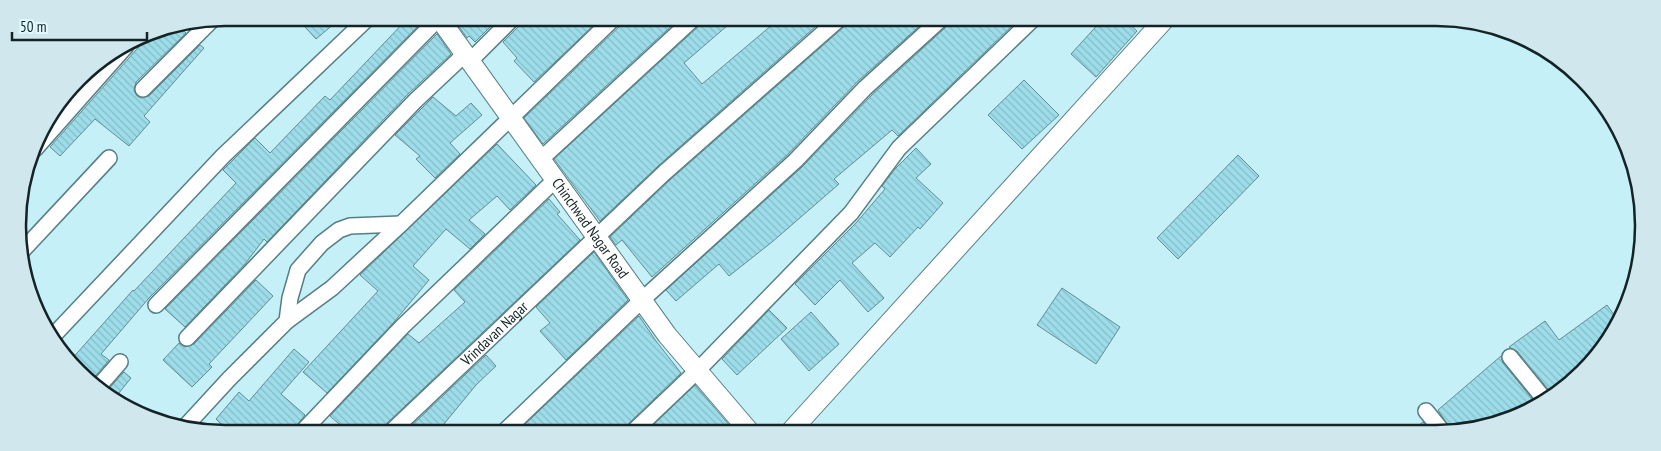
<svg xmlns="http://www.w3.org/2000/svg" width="1661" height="451" viewBox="0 0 1661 451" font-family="'PT Sans Narrow',sans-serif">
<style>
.building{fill:url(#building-back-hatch);stroke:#648c93}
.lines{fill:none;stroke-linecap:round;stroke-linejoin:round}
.minor-casing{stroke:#567e85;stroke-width:18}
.tertiary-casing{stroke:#567e85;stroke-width:21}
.minor{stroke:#fff;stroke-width:15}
.tertiary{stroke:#fff;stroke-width:19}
.labels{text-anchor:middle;stroke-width:4;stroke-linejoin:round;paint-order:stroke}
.street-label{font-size:15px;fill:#132326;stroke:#e0f9fe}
.rim{fill:none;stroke:#132326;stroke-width:2.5}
</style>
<defs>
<pattern id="building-back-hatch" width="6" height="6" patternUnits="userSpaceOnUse" patternTransform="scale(1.25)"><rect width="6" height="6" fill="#9cdde9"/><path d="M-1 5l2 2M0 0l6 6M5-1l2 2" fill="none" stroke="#86bdc8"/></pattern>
</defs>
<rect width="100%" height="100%" fill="#c5f0f7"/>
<g class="building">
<polygon points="315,18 341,18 316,39 305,27"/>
<polygon points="408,18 426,18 149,298 101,354 109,360 92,380 70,361 133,290 134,291 236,183 223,170 255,138 270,153 325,96 330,100"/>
<polygon points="453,18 499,18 475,42 469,36 467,38"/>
<polygon points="522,18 587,19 600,19 534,82 514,61 517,58 503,42 520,25"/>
<polygon points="622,19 679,19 543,144 524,118 620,26"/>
<polygon points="702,19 735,19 684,63 702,84 779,19 824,19 658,166 600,221 554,159 699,26"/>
<polygon points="848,19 926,20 858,81 788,154 652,277 622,240 616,245 610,237 670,180 845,26"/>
<polygon points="949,20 1018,20 898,136 892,130 834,179 839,184 772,242 729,276 719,264 676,301 666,290 801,168 872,95 946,27"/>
<polygon points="1102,20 1125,20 1137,31 1096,77 1071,54"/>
<polygon points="179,27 186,33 136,82 134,91 137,96 141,98 149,96 200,45 204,48 144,116 150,122 129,146 95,119 60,156 50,147 152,32"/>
<polygon points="437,34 451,54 408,94 267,242 264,239 245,264 185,327 165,309"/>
<polygon points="1024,80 1059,115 1022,149 988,115"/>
<polygon points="433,97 456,116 471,103 482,115 450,143 460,154 435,178 416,159 420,156 395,135"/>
<polygon points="497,144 536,185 510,210 497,196 469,220 485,234 470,249 446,229 413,266 429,280 394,322 327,393 303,372 378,291 360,275"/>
<polygon points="916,148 931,164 916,178 943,203 920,229 918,227 890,257 875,243 852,263 884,298 868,312 840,280 815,305 795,284 856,223 885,189 882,186 895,169"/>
<polygon points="1238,155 1259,176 1178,259 1157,238"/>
<polygon points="549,199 560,212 557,214 580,240 387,423 384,430 346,430 330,416 408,334 419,343 465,302 454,290"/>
<polygon points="594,252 628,300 566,360 540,331 550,323 536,307"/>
<polygon points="256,280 273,296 209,364 212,367 192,387 163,360 179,343 185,347 194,344"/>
<polygon points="1062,288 1120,327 1096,364 1037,325"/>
<polygon points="1607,305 1619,322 1582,373 1552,394 1517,351 1509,347 1545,321 1559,340"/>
<polygon points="769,310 787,328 737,375 722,359"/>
<polygon points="811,312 839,344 809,371 781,339"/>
<polygon points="639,316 656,341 681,373 629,423 626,430 519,430"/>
<polygon points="294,349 309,362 281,394 305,415 293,430 227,430 216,419 239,392 249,401"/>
<polygon points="486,355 496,366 476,385 439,430 407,430"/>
<polygon points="1501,356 1503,363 1537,405 1527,412 1462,432 1452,432 1438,410"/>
<polygon points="124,372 131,378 114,399 106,392"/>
<polygon points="695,385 730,426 723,430 648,430"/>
<polygon points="1423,422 1431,432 1410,432"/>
</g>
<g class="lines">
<g class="minor-casing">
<g id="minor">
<polyline points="470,61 513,18"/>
<polyline points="143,89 212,20"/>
<polyline points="35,149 126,46"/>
<polyline points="541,159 693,19"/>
<polyline points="22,251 109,158"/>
<polyline points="156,305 439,18"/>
<polyline points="287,321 332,288 401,224 613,19"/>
<polyline points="53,336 223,156 368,18"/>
<polyline points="187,338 415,101 465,54"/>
<polyline points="1510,357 1545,400"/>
<polyline points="99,386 120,362"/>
<polyline points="1426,411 1443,432"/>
<polyline points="183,429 229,379 287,321 290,298 298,270 322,243 339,230 350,226 401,224"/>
<polyline points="304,430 402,327 556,179"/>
<path id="s1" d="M393,430L664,173L839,19"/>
<polyline points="506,430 643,299 795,161 865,88 940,20"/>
<polyline points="635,430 698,370 851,213 899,148 1032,20"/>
</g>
</g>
<g class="tertiary-casing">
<g id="tertiary">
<path id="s2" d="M439,18L667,335L749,431"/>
<polyline points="791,431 1164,20"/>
</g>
</g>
<use href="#minor" class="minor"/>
<use href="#tertiary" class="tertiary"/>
</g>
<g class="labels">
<g class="street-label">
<text dy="5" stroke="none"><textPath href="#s2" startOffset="259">Chinchwad Nagar Road</textPath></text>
<text dy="5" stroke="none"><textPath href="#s1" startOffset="140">Vrindavan Nagar</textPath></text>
</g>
</g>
<path d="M0 0H1661V451H0ZM225 26H1436A199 199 0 0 1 1635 225V226A199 199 0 0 1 1436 425H225A199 199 0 0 1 26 226V225A199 199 0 0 1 225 26Z" fill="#d0e8ed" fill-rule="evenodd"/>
<path class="rim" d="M225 26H1436A199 199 0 0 1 1635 225V226A199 199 0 0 1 1436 425H225A199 199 0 0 1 26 226V225A199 199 0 0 1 225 26Z"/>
<path d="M12 32v8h135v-8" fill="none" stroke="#132326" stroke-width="2.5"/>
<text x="20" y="32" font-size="15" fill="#132326" stroke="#e0f9fe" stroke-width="4" paint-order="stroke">50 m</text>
</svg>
